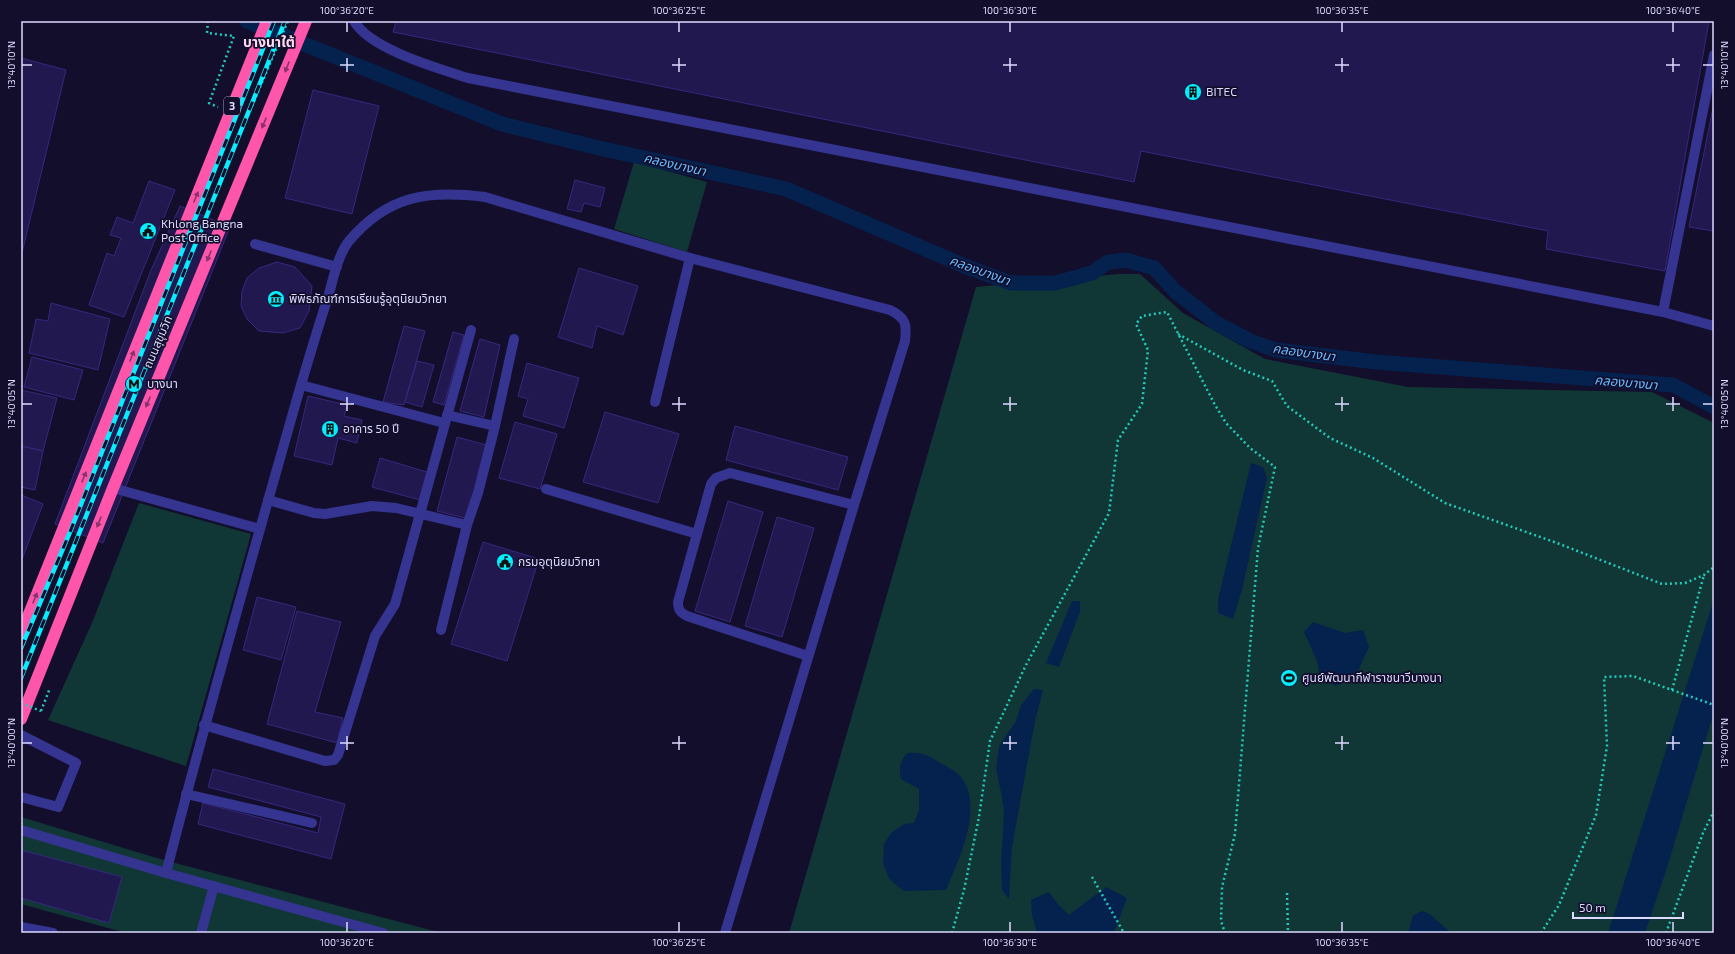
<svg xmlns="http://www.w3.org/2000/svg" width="1735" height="954" viewBox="0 0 1735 954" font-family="'Exo 2','Noto Sans Thai',sans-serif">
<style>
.green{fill:#103735}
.water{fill:#05224f}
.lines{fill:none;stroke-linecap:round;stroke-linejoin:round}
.canal{stroke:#05224f;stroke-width:15}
.building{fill:#221850;stroke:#36287e}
.path{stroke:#23cabb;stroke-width:2.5;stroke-dasharray:2 3;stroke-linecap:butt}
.minor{stroke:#353490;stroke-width:10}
.highway{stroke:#ff55ab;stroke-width:12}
.rail-casing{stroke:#06edff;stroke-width:4.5}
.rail{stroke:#120e2c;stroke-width:3;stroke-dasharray:9;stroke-linecap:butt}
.path-bridge{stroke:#23cabb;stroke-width:2.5;stroke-dasharray:2 3;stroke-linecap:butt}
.oneway{fill:#88326c}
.ticks{fill:none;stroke:#dddaff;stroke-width:1.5}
.labels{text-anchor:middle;stroke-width:3.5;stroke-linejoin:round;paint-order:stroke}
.shield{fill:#120e2c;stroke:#a09dc0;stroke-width:1}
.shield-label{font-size:11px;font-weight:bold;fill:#dddaff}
.poi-label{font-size:12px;fill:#dddaff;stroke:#120e2c;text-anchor:start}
.street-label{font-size:12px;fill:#dddaff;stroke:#120e2c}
.water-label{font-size:13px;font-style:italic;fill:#68bdff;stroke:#120e2c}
.quarter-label{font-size:14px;font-weight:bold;fill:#ffdcf3;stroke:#120e2c}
.neatline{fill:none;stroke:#dddaff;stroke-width:1.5}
.ticks-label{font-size:10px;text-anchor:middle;fill:#dddaff}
</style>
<rect width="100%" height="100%" fill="#120e2c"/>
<g class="green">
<polygon points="634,162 707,182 687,252 614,229"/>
<polygon points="1118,274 1140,274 1183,313 1265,359 1408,387 1652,392 1714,423 1714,933 789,933 976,287"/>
<polygon points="139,503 251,534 186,766 48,720 92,623"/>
<polygon points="21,817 160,859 442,933 126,933 21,904"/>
</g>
<g class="water">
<polygon points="1251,463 1263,467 1267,478 1242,590 1233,619 1218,613 1218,599"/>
<polygon points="1714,599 1714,712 1666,871 1645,933 1608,933"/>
<polygon points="1072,601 1080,601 1080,612 1059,667 1046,663"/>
<polygon points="1313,622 1345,633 1363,630 1369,647 1355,678 1335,686 1320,676 1317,661 1304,632"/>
<polygon points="1034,689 1043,690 1035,721 1012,847 1009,899 1002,890 1001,862 1004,812 1002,797 996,769 999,746 1016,721 1021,705"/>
<path d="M908,753C925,752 928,756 942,764C950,768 959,773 964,781C982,813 958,861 946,890L904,891L890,880L883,864L884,844L891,833L904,824L914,823L919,810V789L901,779C899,768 899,761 908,753Z"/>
<polygon points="1106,887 1127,898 1114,933 1037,933 1032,915 1031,900 1049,892 1058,904 1069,915"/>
<polygon points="1423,911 1431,915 1451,933 1408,933 1413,915"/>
</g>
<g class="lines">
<polyline class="canal" points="247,21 502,124 599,148 786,189 967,267 1011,283 1055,283 1092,273 1108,262 1126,260 1154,268 1175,291 1216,323 1250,341 1276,350 1376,362 1673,385 1714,407"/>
</g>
<g class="building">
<polygon points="396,21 1709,21 1665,271 1546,249 1548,231 1141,151 1134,182 393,32"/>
<polygon points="21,58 66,70 21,257"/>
<polygon points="313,90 379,106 352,214 285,198"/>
<polygon points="1714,103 1714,231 1689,227"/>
<polygon points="575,180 605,188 600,207 584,203 581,212 567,209"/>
<polygon points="149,181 175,190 124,317 89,305 107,253 114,256 121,238 110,235 117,217 133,223"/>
<polygon points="180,206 230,227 103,543 55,524 151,270"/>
<polygon points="277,262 295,267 312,286 309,311 300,328 283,333 259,331 247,319 241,306 242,291 247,278 259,268"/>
<polygon points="579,268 638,286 623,335 597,326 592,348 558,337"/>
<polygon points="51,303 110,319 98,370 29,353 36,319 48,321"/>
<polygon points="404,326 425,331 404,405 383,402"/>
<polygon points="453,332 464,335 444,405 433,402"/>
<polygon points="480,339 500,345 484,417 460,411"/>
<polygon points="32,357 83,370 74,400 24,387"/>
<polygon points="417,361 434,365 422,407 405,402"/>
<polygon points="527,363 579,378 564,428 523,416 528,399 518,396"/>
<polygon points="21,390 57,398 43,451 21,446"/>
<polygon points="308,396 347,405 344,416 362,420 357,443 338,438 332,465 294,456"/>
<polygon points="605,412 679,434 658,503 583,482"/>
<polygon points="515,422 557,434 540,489 499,478"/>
<polygon points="735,426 848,457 838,490 726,460"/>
<polygon points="457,437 486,445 469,519 437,511"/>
<polygon points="21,446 43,451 35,490 21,487"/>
<polygon points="380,458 427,472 420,500 372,487"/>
<polygon points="21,495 43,504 21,562"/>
<polygon points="728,501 763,512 730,622 695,611"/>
<polygon points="777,517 814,528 782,637 745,626"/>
<polygon points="483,542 539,559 507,661 451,644"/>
<polygon points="257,597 296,607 281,660 243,650"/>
<polygon points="297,611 341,622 315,712 343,718 337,743 267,724"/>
<polygon points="213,769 345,804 331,859 198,824 203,803 318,833 321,817 208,787"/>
<polygon points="21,850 122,877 109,923 21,898"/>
</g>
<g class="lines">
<g class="path">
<polyline points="208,21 207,33 234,36 209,103 218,107"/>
<polyline points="1178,334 1243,370 1272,381 1287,406 1330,438 1373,458 1445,503 1557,543 1662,584 1685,583 1704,575 1714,567"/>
<polyline points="149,361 236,144 288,21"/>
<polyline points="1672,690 1704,575"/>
<polyline points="41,711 50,688"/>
<polyline points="1092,877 1124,933"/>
<polyline points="1287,893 1288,933"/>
<polyline points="952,933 964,890 979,817 990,741 1026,665 1109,513 1118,440 1142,404 1148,350 1136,324 1142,316 1167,312 1215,405 1226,423 1250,448 1275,467 1258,548 1235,834 1222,887 1221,921 1225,933"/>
<polyline points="1541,933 1559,905 1596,815 1607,746 1604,677 1633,676 1714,705"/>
<polyline points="1666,933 1703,833 1714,811"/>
</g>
<g class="minor">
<path d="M354,21C370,49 437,68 468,78L1663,312L1714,326"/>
<polyline points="255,244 337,267"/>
<polyline points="1663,312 1714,55"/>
<polyline points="301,385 444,423"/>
<polyline points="655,402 690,258"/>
<polyline points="447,415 495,426"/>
<polyline points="113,488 260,529"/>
<polyline points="546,489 697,534"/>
<polyline points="268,500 314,513 325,514 372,506 396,508 467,525"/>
<polyline points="441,630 467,525 478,493 495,426 514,339"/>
<path d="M808,656L687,616C680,612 678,610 678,602L711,484L716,478L730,473L854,505"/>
<polyline points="204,725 325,761 334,760 338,755 375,636 395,604 471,330"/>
<polyline points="21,735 76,763 58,807 21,797"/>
<polyline points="186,794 312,823"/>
<polyline points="21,830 166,873 383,933"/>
<path d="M166,873C207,713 253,554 298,395C308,361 318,327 329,294C333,278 339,253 349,241C388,195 428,190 485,197L690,258L890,310C906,318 907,324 905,341L854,505L725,933"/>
<polyline points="21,927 53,933"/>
<polyline points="201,933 214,886"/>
</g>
<g class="highway">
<polyline points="21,634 267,21"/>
<polyline points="21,719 113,488 306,21"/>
</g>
<g class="rail-casing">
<g id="rail">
<polyline points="21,648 70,532 274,21"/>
<polyline points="21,678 285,21"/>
</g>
</g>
<use href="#rail" class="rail"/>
<polyline class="path-bridge" points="21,703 41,711"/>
</g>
<defs><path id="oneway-solid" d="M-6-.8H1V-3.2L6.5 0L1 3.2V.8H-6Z"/></defs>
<g class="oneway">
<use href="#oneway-solid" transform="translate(287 67) rotate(112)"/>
<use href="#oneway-solid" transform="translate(264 123) rotate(113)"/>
<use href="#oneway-solid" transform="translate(196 197) rotate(-68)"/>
<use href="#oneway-solid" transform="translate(209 256) rotate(113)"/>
<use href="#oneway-solid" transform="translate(132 356) rotate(-68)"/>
<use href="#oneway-solid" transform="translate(148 402) rotate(113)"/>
<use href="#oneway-solid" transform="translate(84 477) rotate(-68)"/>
<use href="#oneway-solid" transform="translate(99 522) rotate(112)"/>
<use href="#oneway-solid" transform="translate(35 598) rotate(-68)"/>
</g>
<path class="ticks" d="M347,22V32M679,22V32M1010,22V32M1342,22V32M1673,22V32M347,58V72M679,58V72M1010,58V72M1342,58V72M1673,58V72M22,65H32M340,65H354M672,65H686M1003,65H1017M1335,65H1349M1666,65H1680M1703,65H1713M347,397V411M679,397V411M1010,397V411M1342,397V411M1673,397V411M22,404H32M340,404H354M672,404H686M1003,404H1017M1335,404H1349M1666,404H1680M1703,404H1713M347,736V750M679,736V750M1010,736V750M1342,736V750M1673,736V750M22,743H32M340,743H354M672,743H686M1003,743H1017M1335,743H1349M1666,743H1680M1703,743H1713M347,922V932M679,922V932M1010,922V932M1342,922V932M1673,922V932"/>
<defs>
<g id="building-disc" transform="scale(0.9)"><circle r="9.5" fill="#06edff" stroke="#120e2c"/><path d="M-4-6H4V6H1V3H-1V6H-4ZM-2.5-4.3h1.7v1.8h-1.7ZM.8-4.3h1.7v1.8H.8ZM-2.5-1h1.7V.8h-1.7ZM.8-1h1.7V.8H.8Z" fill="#111"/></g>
<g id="civic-disc" transform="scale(0.9)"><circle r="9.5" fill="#06edff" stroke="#120e2c"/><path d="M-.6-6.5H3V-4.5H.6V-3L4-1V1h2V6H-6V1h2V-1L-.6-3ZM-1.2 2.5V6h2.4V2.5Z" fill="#111"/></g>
<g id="museum-disc" transform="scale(0.9)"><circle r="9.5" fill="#06edff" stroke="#120e2c"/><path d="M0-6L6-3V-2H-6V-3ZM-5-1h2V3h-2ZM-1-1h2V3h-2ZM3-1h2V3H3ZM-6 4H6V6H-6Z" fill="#111"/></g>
<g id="metro-disc" transform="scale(0.9)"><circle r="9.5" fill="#06edff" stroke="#120e2c"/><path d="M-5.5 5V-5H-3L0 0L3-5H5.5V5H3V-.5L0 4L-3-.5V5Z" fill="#111"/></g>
<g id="stadium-disc" transform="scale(0.9)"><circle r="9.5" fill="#06edff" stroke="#120e2c"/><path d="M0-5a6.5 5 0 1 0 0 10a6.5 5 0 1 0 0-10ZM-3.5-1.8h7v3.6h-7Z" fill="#111"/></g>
</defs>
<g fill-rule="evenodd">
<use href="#building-disc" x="1193" y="92"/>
<use href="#civic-disc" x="148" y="231"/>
<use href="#museum-disc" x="276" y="299"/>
<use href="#metro-disc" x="134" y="384"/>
<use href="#building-disc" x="330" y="429"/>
<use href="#civic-disc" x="505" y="562"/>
<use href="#stadium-disc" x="1289" y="678"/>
</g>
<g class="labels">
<rect class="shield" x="224" y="97" width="16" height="18" rx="3"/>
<g class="shield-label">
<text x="232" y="110">3</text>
</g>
<g class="poi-label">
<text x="1206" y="96">BITEC</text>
<text x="161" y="228">Khlong Bangna<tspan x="161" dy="14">Post Office</tspan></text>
<text x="289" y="303">พิพิธภัณฑ์การเรียนรู้อุตุนิยมวิทยา</text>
<text x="147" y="388">บางนา</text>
<text x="343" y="433">อาคาร 50 ปี</text>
<text x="518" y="566">กรมอุตุนิยมวิทยา</text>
<text x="1302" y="682">ศูนย์พัฒนากีฬาราชนาวีบางนา</text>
</g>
<g class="street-label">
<text transform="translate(158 342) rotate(-67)" y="4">ถนนสุขุมวิท</text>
</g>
<g class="water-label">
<text transform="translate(675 164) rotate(13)" y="5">คลองบางนา</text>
<text transform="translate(980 270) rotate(20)" y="5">คลองบางนา</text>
<text transform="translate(1304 352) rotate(8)" y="5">คลองบางนา</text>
<text transform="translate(1626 382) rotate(5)" y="5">คลองบางนา</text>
</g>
<g class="quarter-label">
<text x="269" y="47">บางนาใต้</text>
</g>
</g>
<rect width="1735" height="954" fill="none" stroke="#120e2c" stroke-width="44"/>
<path d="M1573 912v6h110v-6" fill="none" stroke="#dddaff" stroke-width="2"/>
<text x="1579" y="912" font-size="12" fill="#dddaff" stroke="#120e2c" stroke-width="3" paint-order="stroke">50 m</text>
<rect x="22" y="22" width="1691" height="910" class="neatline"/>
<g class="ticks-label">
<text x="347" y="14">100°36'20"E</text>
<text x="679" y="14">100°36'25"E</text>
<text x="1010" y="14">100°36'30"E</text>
<text x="1342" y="14">100°36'35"E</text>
<text x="1673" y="14">100°36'40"E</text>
<text transform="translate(11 65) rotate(-90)" y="4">13°40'10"N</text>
<text transform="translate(1724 65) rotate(-90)" y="4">13°40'10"N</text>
<text transform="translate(11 404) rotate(-90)" y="4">13°40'05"N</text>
<text transform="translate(1724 404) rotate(-90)" y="4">13°40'05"N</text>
<text transform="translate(11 743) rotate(-90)" y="4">13°40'00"N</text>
<text transform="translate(1724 743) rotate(-90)" y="4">13°40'00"N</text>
<text x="347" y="946">100°36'20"E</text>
<text x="679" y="946">100°36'25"E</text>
<text x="1010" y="946">100°36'30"E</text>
<text x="1342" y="946">100°36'35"E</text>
<text x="1673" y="946">100°36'40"E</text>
</g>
</svg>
